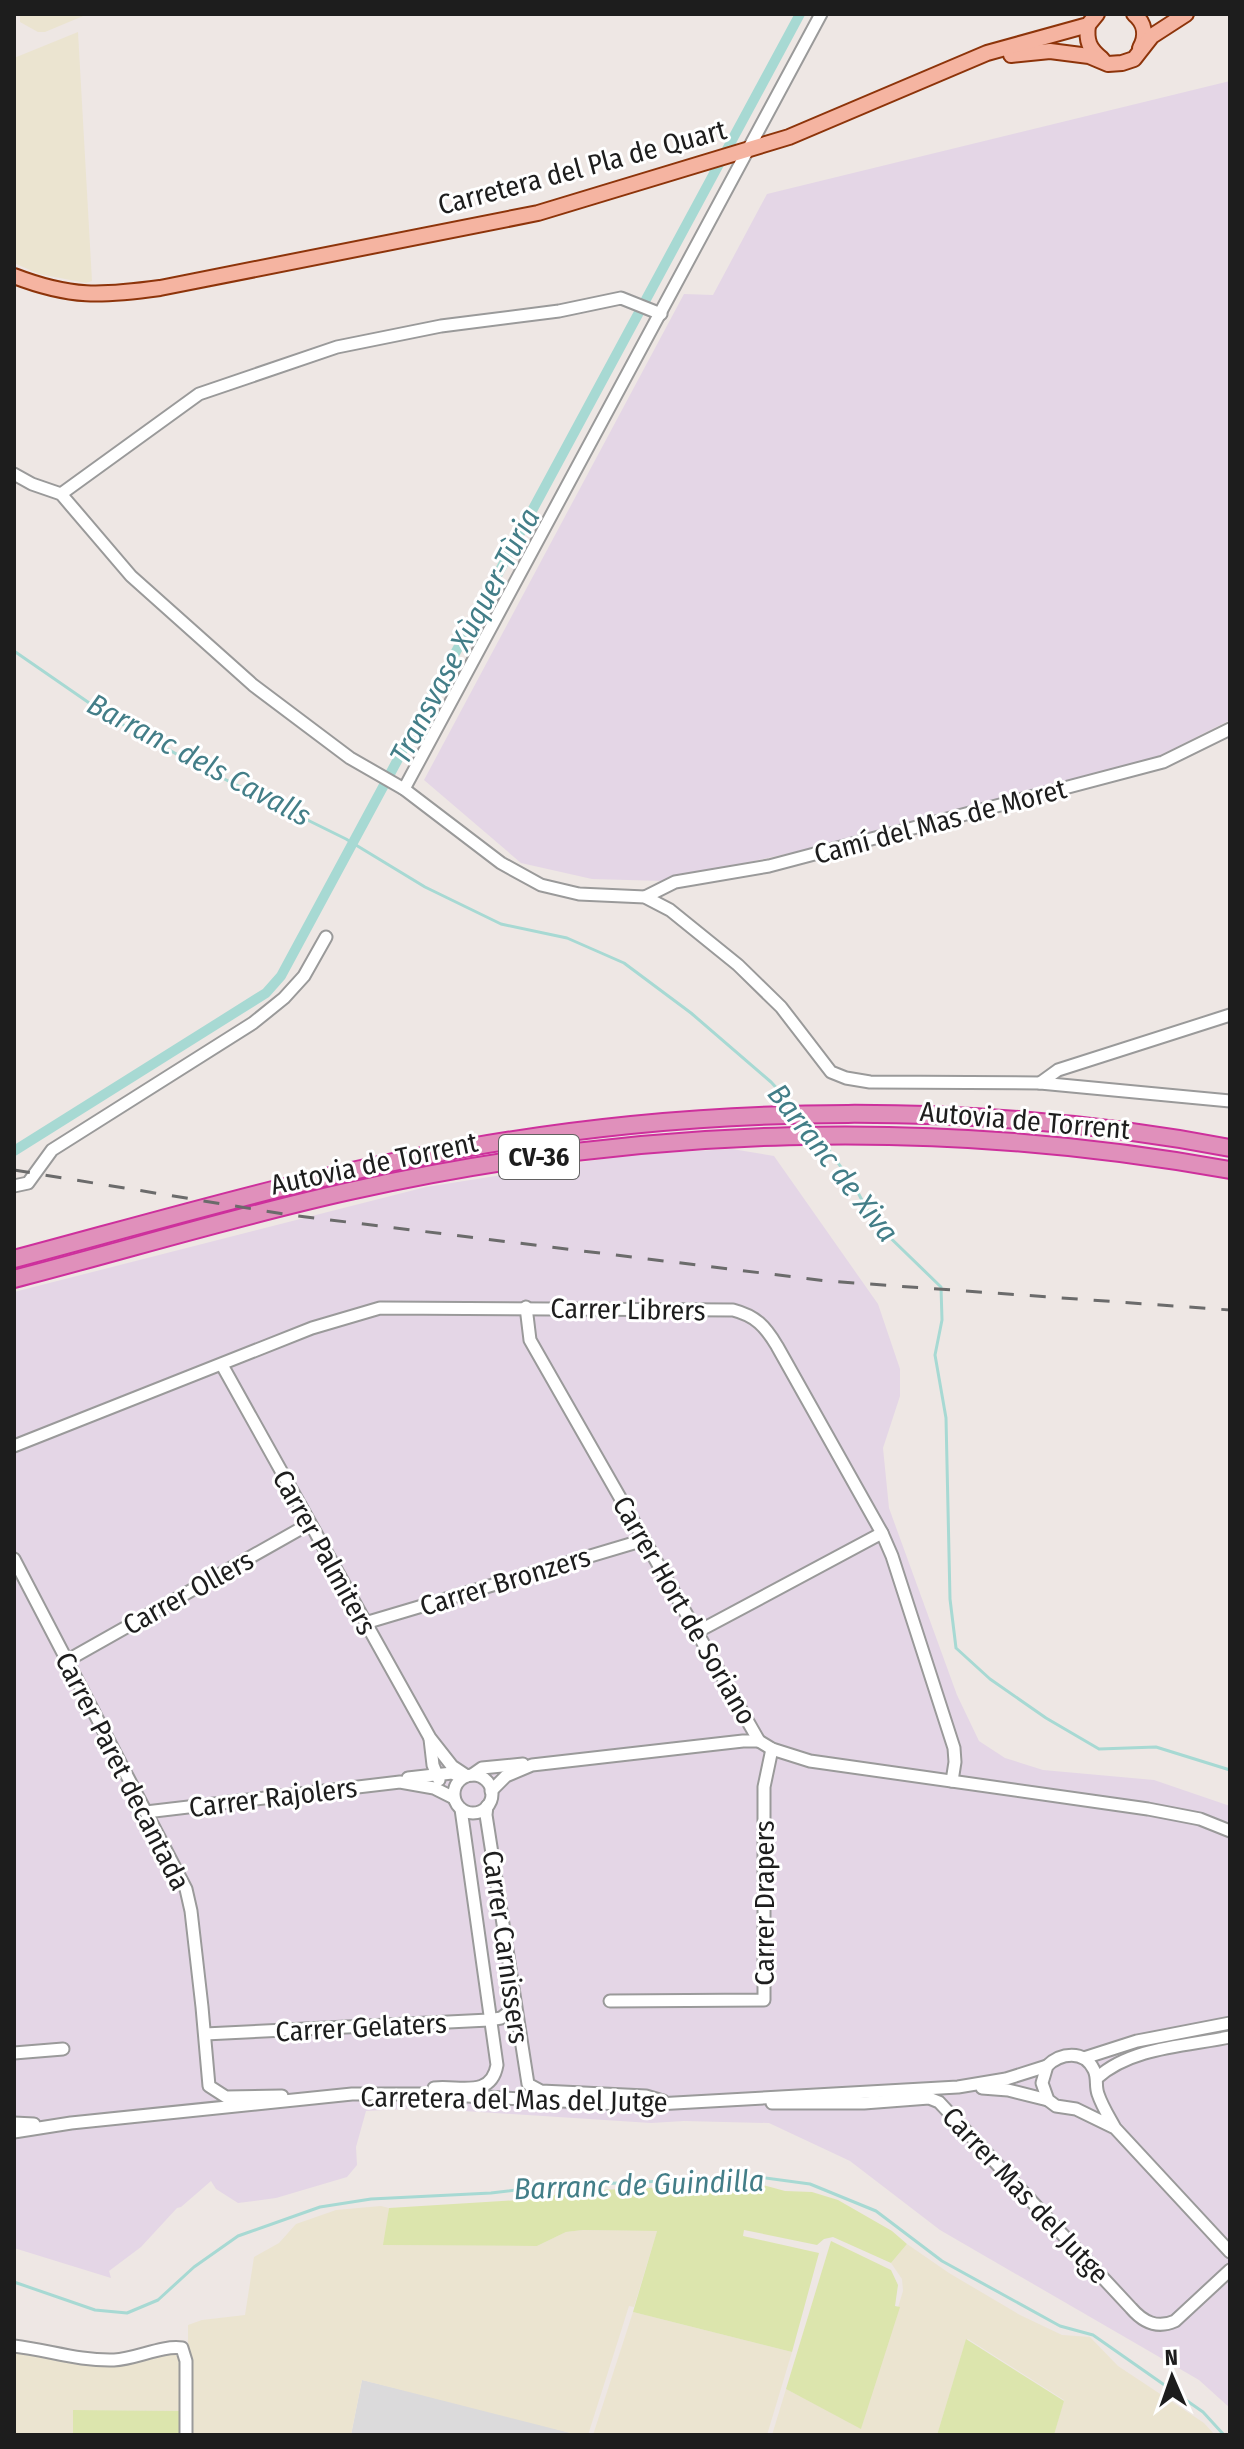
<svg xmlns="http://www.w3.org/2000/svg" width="1244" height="2449" viewBox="0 0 1244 2449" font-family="'Fira Sans Condensed',sans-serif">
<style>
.residential{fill:#dbdadb}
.industrial{fill:#e4d6e6}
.farmland{fill:#ebe4d0}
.grass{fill:#dce5ad}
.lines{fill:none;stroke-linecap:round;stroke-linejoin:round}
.stream{stroke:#a7d9d3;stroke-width:3}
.canal{stroke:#a7d9d3;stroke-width:10}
.minor-casing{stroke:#9a9a9a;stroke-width:15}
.major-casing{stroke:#8d340a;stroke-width:18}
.highway-casing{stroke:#cd309c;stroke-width:20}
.minor{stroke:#fff;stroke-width:11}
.major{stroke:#f5b4a1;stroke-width:14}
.highway{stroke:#e090bb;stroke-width:16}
.rail{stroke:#6b6b6b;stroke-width:3;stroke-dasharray:16 16;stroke-linecap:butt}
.labels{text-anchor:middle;stroke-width:6;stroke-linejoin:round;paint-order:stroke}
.shield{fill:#fff;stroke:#616161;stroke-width:2}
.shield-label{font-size:26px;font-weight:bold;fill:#1d1d1d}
.street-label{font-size:28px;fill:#1d1d1d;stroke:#fff}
.water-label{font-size:30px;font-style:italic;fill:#437e88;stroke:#fff}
</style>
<rect width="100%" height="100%" fill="#eee7e4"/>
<polygon class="residential" points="362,2380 491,2411 578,2435 351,2435"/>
<g class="industrial">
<polygon points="1230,81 1230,720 1157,757 886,832 663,881 592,879 521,863 424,780 684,294 713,295 767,194"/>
<polygon points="732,1149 774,1156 878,1304 900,1369 900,1396 883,1448 889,1508 957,1695 979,1741 1005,1758 1043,1770 1154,1780 1230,1806 1230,2408 1199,2380 940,2230 850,2161 769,2123 684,2121 651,2123 419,2108 366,2111 356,2147 357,2165 347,2177 276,2198 238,2203 216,2189 211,2181 181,2207 177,2208 141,2247 109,2271 111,2278 14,2248 14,1292 426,1187 628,1155"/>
</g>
<g class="farmland">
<polygon points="20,14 88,14 45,32 38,32 20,22"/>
<polygon points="78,32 92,281 86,283 39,274 14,263 14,58"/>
<polygon points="381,2206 389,2208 384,2245 537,2246 566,2232 583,2230 657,2231 634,2307 629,2306 588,2435 578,2435 362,2380 351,2435 188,2435 188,2325 202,2320 245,2315 254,2257 279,2243 296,2224 336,2210"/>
<polygon points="907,2244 949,2273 1020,2315 1062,2335 1090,2337 1118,2366 1204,2423 1215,2435 1054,2435 1064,2400 968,2339 966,2340 937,2435 772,2435 786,2389 861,2428 903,2291 902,2279 891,2263"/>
<polygon points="633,2312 792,2352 767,2435 593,2435"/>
<polygon points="14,2349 74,2362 103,2365 177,2352 180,2358 182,2411 74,2410 73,2435 14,2435"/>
</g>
<g class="grass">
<polygon points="755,2183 785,2191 812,2192 838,2200 892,2231 907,2244 891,2263 833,2237 824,2239 817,2245 744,2230 743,2236 819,2253 792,2352 633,2312 657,2231 583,2230 566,2232 537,2246 383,2245 389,2208 551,2198 558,2192"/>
<polygon points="831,2241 891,2270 898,2285 895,2306 900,2307 861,2429 786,2389"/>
<polygon points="966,2339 1064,2401 1054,2435 937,2435"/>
<polygon points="73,2410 182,2411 183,2435 73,2435"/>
</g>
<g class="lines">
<g class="stream">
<polyline points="14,651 111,718 200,767 346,839 425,887 501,924 567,938 624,963 691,1013 771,1082 797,1110"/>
<polyline points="824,1143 855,1187 873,1221 941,1287 942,1320 935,1355 946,1418 950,1599 956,1648 990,1679 1046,1718 1099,1749 1156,1747 1230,1770"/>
<polyline points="14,2282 95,2310 127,2313 158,2300 194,2267 238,2236 320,2207 371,2199 491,2193 549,2186 758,2177 810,2184 876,2211 942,2261 1060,2326 1093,2335 1203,2412 1224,2435"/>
</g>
<polyline class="canal" points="14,1151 266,993 281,976 800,14"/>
<g class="minor-casing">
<g id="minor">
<polyline points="14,474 32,484 61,494 131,576 253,685 350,758 404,789 501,863 541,885 579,894 645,897 670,910 738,965 781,1007 831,1072 846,1078 870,1082 1040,1083 1230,1101"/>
<polyline points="61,494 199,394 337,347 441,326 559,311 621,298 661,314"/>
<polyline points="404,789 821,14"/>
<polyline points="645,897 675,882 769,866 1163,762 1230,729"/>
<polyline points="1040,1083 1058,1070 1230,1015"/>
<polyline points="14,1186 28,1183 52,1150 253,1023 284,998 304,976 326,937"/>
<polyline points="526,1307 530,1340 759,1741 772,1749 810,1761 1148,1809 1200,1819 1230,1831"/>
<polyline points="222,1365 430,1738 452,1766 467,1776"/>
<path d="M14,1446L312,1328L380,1308L733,1310C756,1316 765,1326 777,1346L882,1533L892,1556L954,1748L955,1762L952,1781"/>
<polyline points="14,1559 186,1889 191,1911 202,2007 209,2086 226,2097 282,2096"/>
<polyline points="365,1623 644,1540"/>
<polyline points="697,1632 882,1533"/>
<polyline points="68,1660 309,1524"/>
<polyline points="430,1739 433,1765 439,1780"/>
<polyline points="472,1775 482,1768 523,1764"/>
<circle cx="473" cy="1794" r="19"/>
<polyline points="408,1778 452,1773 461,1777"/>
<polyline points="491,1791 506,1776 532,1765 743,1741 759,1741"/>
<polyline points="487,1806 486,1815 528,2084 541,2091 646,2096 663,2101"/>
<polyline points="146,1812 400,1782 434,1788 454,1798"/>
<polyline points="610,2001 764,2000 764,1787 772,1749"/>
<polyline points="205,2034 489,2020 501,2018 514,2008"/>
<polyline points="14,2053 63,2049"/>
<polyline points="1084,2058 1137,2041 1230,2023"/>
<path d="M1097,2078C1131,2047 1186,2046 1230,2037"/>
<path d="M434,2088C459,2085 491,2099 497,2065L461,1809"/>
<polyline points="982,2088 1008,2090 1048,2100"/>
<path d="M772,2103H864L929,2098L939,2102L1131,2308C1143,2322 1157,2329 1175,2321L1230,2270"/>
<polyline points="14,2123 34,2124"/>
<path d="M1115,2128L1076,2109L1056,2106L1048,2100L1042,2083L1047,2066C1060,2053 1084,2049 1094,2070C1098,2078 1095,2086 1098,2094C1102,2106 1109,2117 1115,2128L1230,2252"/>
<polyline points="14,2132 71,2123 352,2094 428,2094 639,2105 958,2087 1006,2079 1047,2066"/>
<path d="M14,2346C48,2350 79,2361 114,2360C136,2359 162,2345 182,2348L186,2361V2435"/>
</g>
</g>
<g class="major-casing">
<g id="major">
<path d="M1134,14C1145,23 1147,36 1140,48"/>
<path d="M1088,25C1086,41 1089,49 1102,59"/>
<polyline points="1011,55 1050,51 1089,56 1108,64 1122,63 1134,59 1152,36 1186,14"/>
<path d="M14,276C71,298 101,296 160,288L538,213L789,137L987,53L1088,25L1097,14"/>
</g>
</g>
<g class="highway-casing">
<g id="highway">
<path d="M14,1259C164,1219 313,1175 465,1148C711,1104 985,1101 1230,1148"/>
<path d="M14,1279C126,1250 237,1216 350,1191C639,1126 938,1117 1230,1170"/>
</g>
</g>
<use href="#minor" class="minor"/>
<use href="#major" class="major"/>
<use href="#highway" class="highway"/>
<polyline class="rail" points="14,1170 290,1215 827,1281 1230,1310"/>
</g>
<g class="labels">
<rect class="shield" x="499" y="1135" width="80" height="44" rx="6"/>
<g class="shield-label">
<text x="539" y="1166">CV-36</text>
</g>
<g class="street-label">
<text transform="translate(582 167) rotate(-15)" y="10">Carretera del Pla de Quart</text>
<text transform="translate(940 821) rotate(-15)" y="10">Camí del Mas de Moret</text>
<text transform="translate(1025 1120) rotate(5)" y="10">Autovia de Torrent</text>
<text transform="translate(374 1163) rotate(-12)" y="10">Autovia de Torrent</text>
<text transform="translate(628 1309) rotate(1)" y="10">Carrer Librers</text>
<text transform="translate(325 1552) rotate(61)" y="10">Carrer Palmiters</text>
<text transform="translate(505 1581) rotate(-17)" y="10">Carrer Bronzers</text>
<text transform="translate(188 1592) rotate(-29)" y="10">Carrer Ollers</text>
<text transform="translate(685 1610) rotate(60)" y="10">Carrer Hort de Soriano</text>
<text transform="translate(123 1771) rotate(63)" y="10">Carrer Paret decantada</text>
<text transform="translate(273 1797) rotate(-7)" y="10">Carrer Rajolers</text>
<text transform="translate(764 1903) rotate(-90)" y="10">Carrer Drapers</text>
<text transform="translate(506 1947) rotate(82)" y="10">Carrer Carnissers</text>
<text transform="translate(361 2027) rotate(-3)" y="10">Carrer Gelaters</text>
<text transform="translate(514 2099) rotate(1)" y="10">Carretera del Mas del Jutge</text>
<text transform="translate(1026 2195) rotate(47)" y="10">Carrer Mas del Jutge</text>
</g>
<g class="water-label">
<text transform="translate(465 636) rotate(-62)" y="10">Transvase Xùquer-Tùria</text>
<text transform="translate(199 760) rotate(28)" y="10">Barranc dels Cavalls</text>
<text transform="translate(833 1163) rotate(52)" y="10">Barranc de Xiva</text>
<text transform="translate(639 2185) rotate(-2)" y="10">Barranc de Guindilla</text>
</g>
</g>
<rect width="1244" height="2449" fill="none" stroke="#1d1d1d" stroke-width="32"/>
<g transform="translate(1172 2377) rotate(358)" stroke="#ffffff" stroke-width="6" paint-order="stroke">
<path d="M0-6L14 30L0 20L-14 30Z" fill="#1d1d1d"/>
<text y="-12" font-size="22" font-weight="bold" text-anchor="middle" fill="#1d1d1d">N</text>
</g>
</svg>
